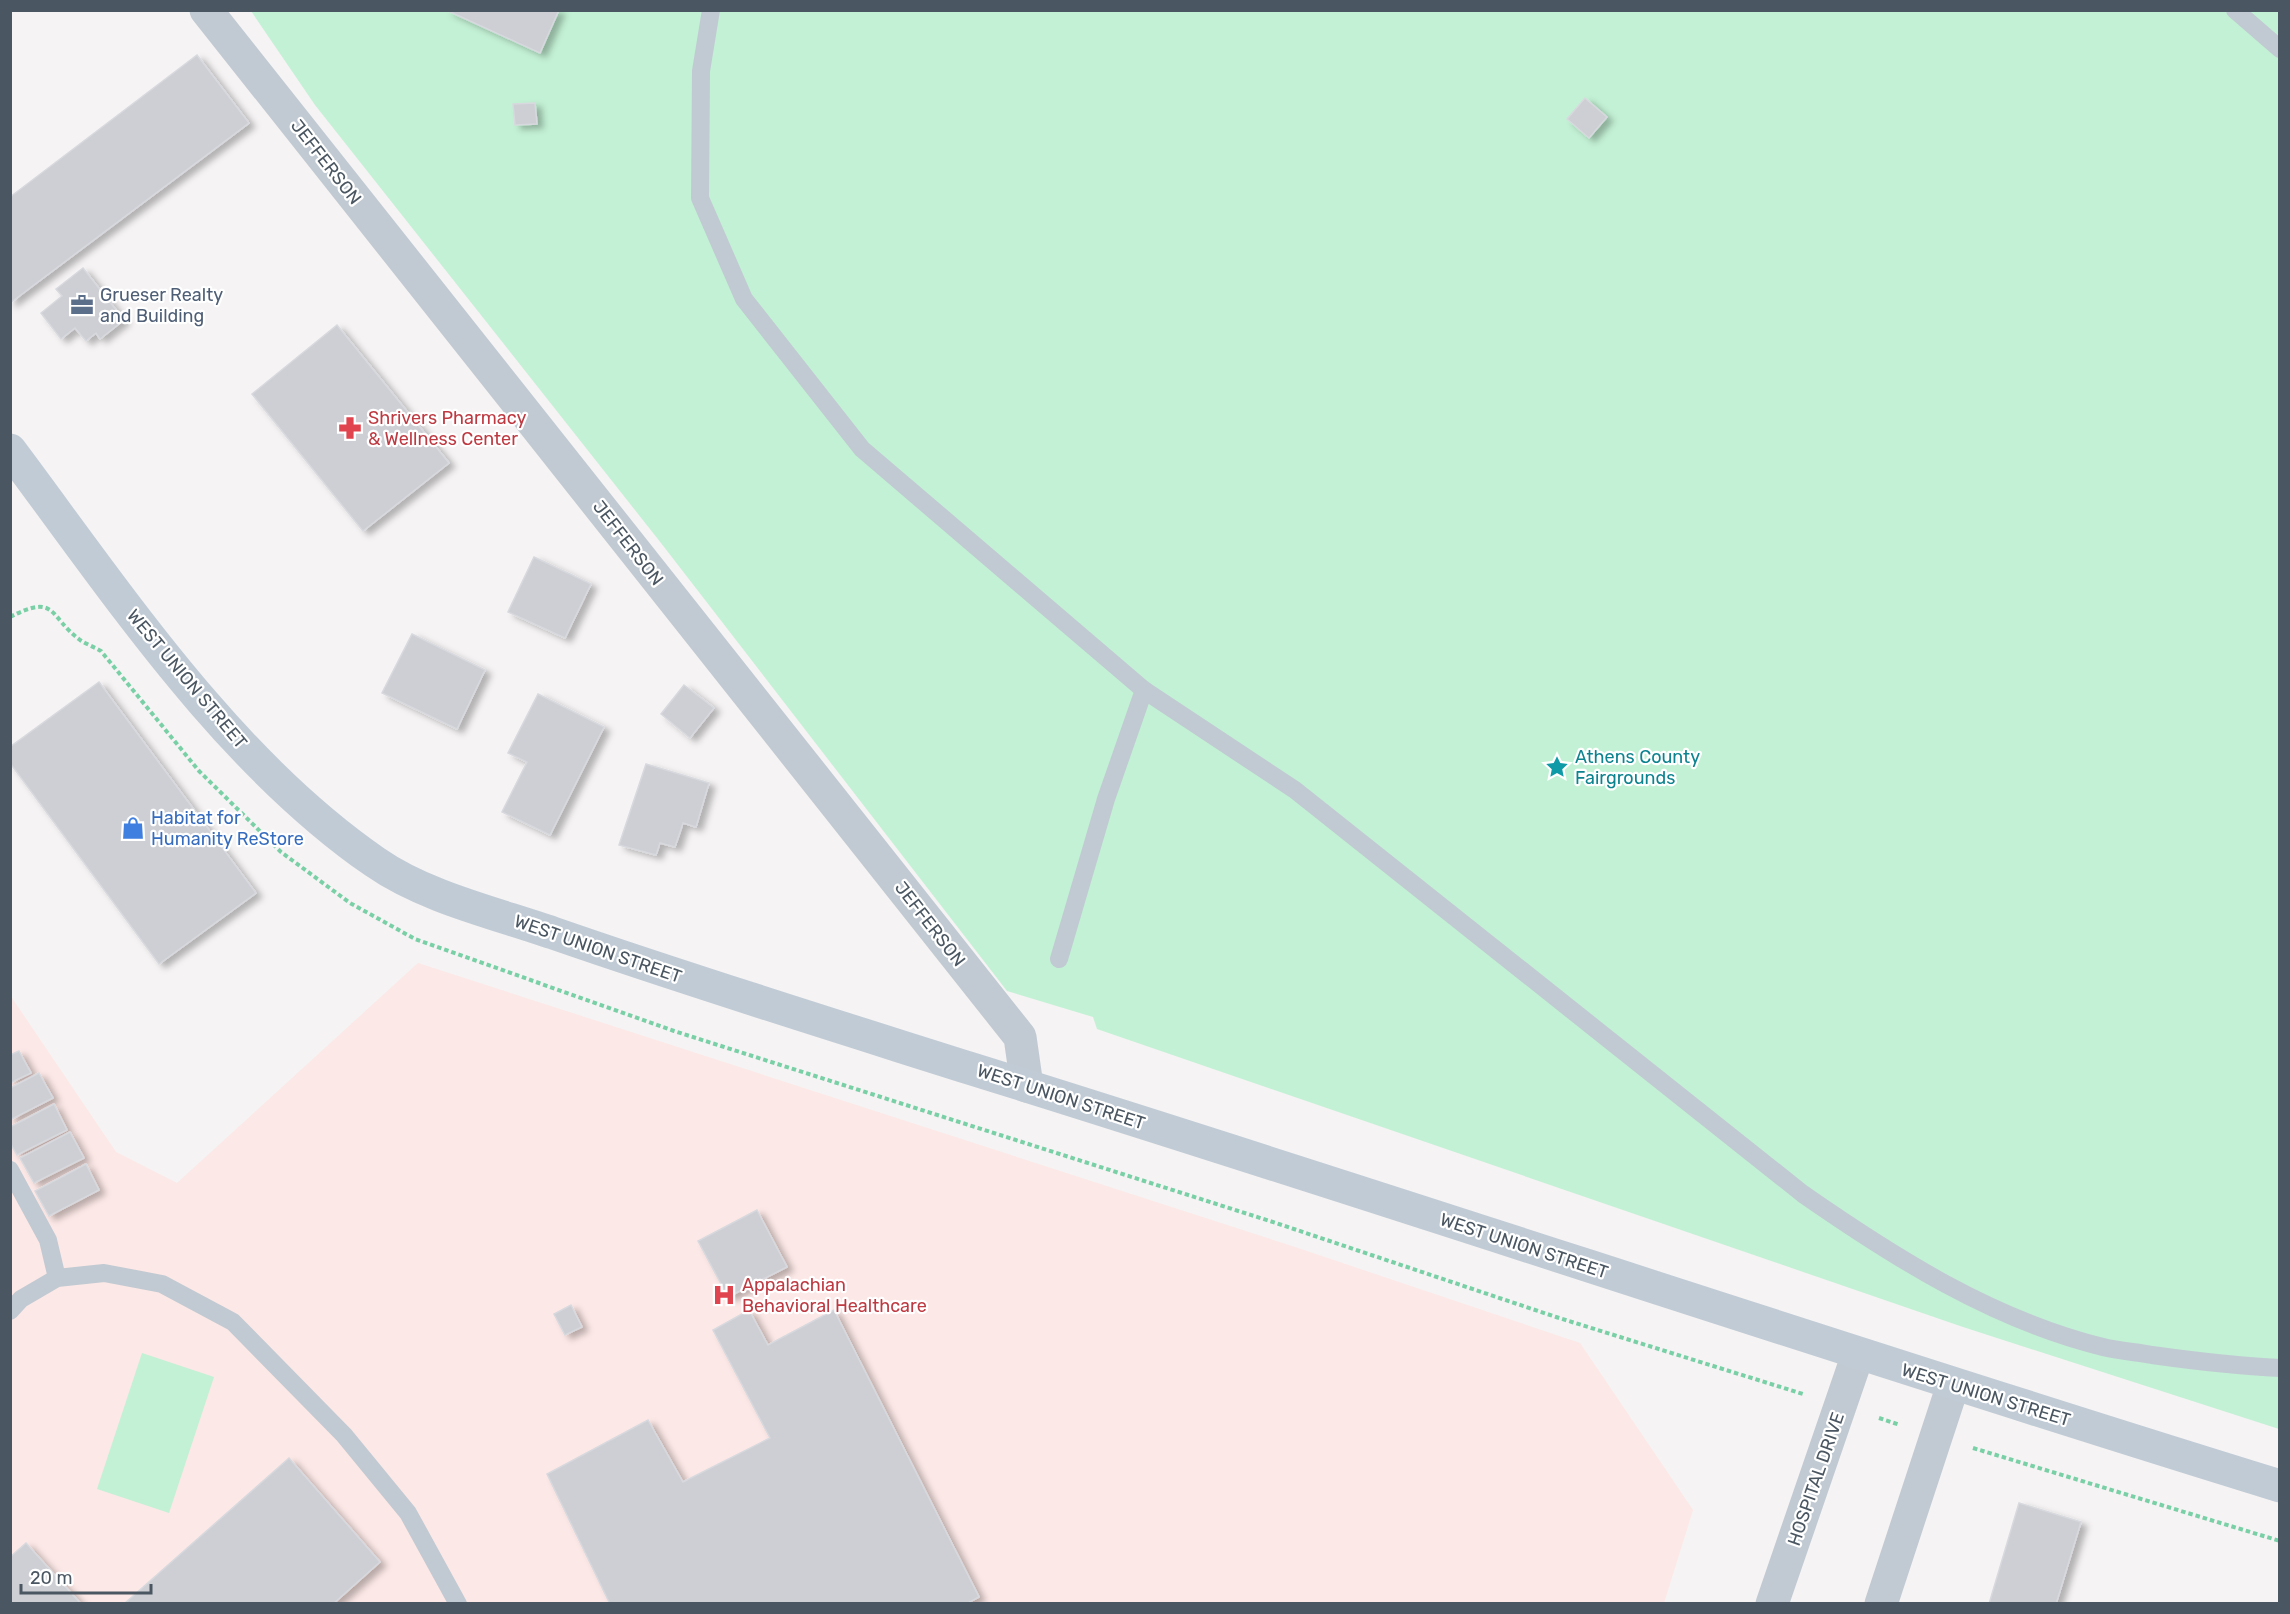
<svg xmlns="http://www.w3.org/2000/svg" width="2290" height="1614" viewBox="0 0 2290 1614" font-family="Rubik,sans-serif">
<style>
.medical{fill:#fce8e6}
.green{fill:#c3f1d5}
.building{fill:#cdcfd5;stroke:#d7d9de;stroke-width:1.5;filter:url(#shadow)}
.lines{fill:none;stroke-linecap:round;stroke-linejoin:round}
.path{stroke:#7ad0a6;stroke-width:4;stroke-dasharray:4.5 3;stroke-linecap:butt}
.service{stroke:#c1cad2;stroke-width:18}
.minor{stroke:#c1cad2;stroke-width:33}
.secondary{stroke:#c1cbd6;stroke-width:33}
.labels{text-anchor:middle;stroke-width:4.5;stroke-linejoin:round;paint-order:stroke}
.street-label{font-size:18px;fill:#4a5661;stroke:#fff}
.service-label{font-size:18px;fill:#4e5e75;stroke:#fff;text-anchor:start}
.health-label{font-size:18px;fill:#be3a42;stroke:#fff;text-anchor:start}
.culture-label{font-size:18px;fill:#0d838f;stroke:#fff;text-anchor:start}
.shop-label{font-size:18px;fill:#366cbe;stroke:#fff;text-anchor:start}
</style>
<defs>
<filter id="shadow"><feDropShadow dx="6" dy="4" stdDeviation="3" flood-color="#0004"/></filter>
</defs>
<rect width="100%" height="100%" fill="#f5f3f3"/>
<polygon class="medical" points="418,963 1295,1247 1580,1343 1693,1510 1664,1603 11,1603 10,995 116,1152 177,1183"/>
<g class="green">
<polygon points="251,11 2279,11 2279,1429 1963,1327 1097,1029 1093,1017 1007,991 661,543 315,105"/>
<polygon points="142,1353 214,1377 169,1513 97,1489"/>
</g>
<g class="building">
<polygon points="446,10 559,10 540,53"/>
<polygon points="197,55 249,123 10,303 10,197"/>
<polygon points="1585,98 1607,117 1589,138 1567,119"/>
<polygon points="535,103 537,124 515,125 513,104"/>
<polygon points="83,268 124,320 100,339 96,333 86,341 75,328 61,339 41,313 62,296 56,289"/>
<polygon points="337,325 449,463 363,531 252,394"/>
<polygon points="534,557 591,584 565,638 508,612"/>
<polygon points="412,634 485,670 457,729 382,693"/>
<polygon points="99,682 256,893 159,964 10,763 10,747"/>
<polygon points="684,685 714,708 690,738 661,714"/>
<polygon points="538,694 604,727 550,835 502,812 527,762 508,753"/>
<polygon points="646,764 709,783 696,827 683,823 675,847 660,843 656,855 619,845"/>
<polygon points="19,1051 31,1073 10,1083 10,1055"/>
<polygon points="39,1073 53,1098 10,1120 10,1088"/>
<polygon points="54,1104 67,1130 17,1155 10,1143 10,1127"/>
<polygon points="70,1132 84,1158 34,1183 20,1158"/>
<polygon points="86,1164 99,1190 49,1216 35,1191"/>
<polygon points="757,1210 787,1267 728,1297 698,1241"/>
<polygon points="571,1305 582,1327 565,1335 554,1314"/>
<polygon points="749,1310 768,1345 834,1310 979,1597 966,1604 610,1604 547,1474 648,1420 683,1482 770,1438 713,1330"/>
<polygon points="289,1458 380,1562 333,1604 124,1604"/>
<polygon points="2019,1503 2081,1522 2056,1604 1989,1604"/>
<polygon points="26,1543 81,1604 10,1604 10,1557"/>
</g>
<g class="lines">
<g class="path">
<path d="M10,617C57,593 48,616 80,640C86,644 94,647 101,651L199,771L281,852L350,903L415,939L674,1031L1276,1223L1556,1317L1803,1394"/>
<polyline points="1879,1418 1900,1425"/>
<polyline points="1973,1448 2280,1541"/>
</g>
<g class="service">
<path d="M711,10L701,71L700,198L744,299L862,449L1144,690L1295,790L1803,1194C1895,1258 1993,1320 2103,1347C2119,1351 2136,1352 2152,1355C2195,1361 2237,1366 2280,1368"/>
<polyline points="2235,10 2280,49"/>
<polyline points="1059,959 1106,799 1144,690"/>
<polyline points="10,1170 48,1240 57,1278"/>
<polyline points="10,1311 21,1299 57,1278 104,1273 162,1284 233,1322 344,1435 408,1513 458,1604"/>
</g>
<g class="minor">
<polyline points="206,10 1020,1037 1027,1086"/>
<polyline points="1772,1604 1858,1354"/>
<polyline points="1881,1604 1953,1385"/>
</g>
<path class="secondary" d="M10,450C117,593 227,760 375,862C425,897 495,913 553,933C691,981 830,1024 969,1068C1407,1204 1841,1351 2280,1486"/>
</g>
<defs>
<g id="office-bare" transform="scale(1.8)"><path d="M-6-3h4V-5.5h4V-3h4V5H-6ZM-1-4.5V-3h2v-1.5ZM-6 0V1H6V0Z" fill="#5c6f8a" stroke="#fff" stroke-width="2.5" paint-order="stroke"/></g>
<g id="pharmacy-bare" transform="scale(1.8)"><path d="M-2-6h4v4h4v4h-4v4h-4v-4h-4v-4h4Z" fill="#e0444e" stroke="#fff" stroke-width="2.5" paint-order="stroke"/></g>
<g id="sight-bare" transform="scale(1.8)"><path d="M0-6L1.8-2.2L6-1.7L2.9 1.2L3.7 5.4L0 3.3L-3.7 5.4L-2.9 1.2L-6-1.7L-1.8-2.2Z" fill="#0f9aa8" stroke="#fff" stroke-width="2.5" paint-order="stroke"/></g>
<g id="shop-bare" transform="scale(1.8)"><path d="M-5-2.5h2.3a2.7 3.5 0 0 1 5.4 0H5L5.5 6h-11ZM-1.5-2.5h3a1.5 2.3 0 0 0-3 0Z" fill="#3f7fe0" stroke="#fff" stroke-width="2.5" paint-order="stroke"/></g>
<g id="hospital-bare" transform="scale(1.8)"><path d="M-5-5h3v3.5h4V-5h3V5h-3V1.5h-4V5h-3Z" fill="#e0444e" stroke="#fff" stroke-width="2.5" paint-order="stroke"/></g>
</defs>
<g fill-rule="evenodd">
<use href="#office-bare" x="82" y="305"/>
<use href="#pharmacy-bare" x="350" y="428"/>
<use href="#sight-bare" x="1557" y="767"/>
<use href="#shop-bare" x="133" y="828"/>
<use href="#hospital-bare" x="724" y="1295"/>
</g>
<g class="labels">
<g class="street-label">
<text transform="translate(326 162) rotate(52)" y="6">JEFFERSON</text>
<text transform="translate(628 543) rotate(52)" y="6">JEFFERSON</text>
<text transform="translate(187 679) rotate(50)" y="6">WEST UNION STREET</text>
<text transform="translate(930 924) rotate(52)" y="6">JEFFERSON</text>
<text transform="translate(598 949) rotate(19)" y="6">WEST UNION STREET</text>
<text transform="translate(1061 1097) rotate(18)" y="6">WEST UNION STREET</text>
<text transform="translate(1524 1246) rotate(18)" y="6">WEST UNION STREET</text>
<text transform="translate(1986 1395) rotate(17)" y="6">WEST UNION STREET</text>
<text transform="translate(1816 1479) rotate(-71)" y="6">HOSPITAL DRIVE</text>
</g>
<g class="service-label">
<text x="100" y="301">Grueser Realty<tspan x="100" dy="21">and Building</tspan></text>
</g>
<g class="health-label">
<text x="368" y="424">Shrivers Pharmacy<tspan x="368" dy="21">&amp; Wellness Center</tspan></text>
<text x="742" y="1291">Appalachian<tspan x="742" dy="21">Behavioral Healthcare</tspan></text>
</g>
<g class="culture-label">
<text x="1575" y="763">Athens County<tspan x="1575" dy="21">Fairgrounds</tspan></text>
</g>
<g class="shop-label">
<text x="151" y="824">Habitat for<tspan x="151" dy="21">Humanity ReStore</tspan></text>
</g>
</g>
<rect width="2290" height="1614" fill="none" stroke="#4a5661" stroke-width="24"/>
<path d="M21 1584v9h130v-9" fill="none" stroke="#4a5661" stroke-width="3"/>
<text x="30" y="1584" font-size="18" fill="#4a5661" stroke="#ffffff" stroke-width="4.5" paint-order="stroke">20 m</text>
</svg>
